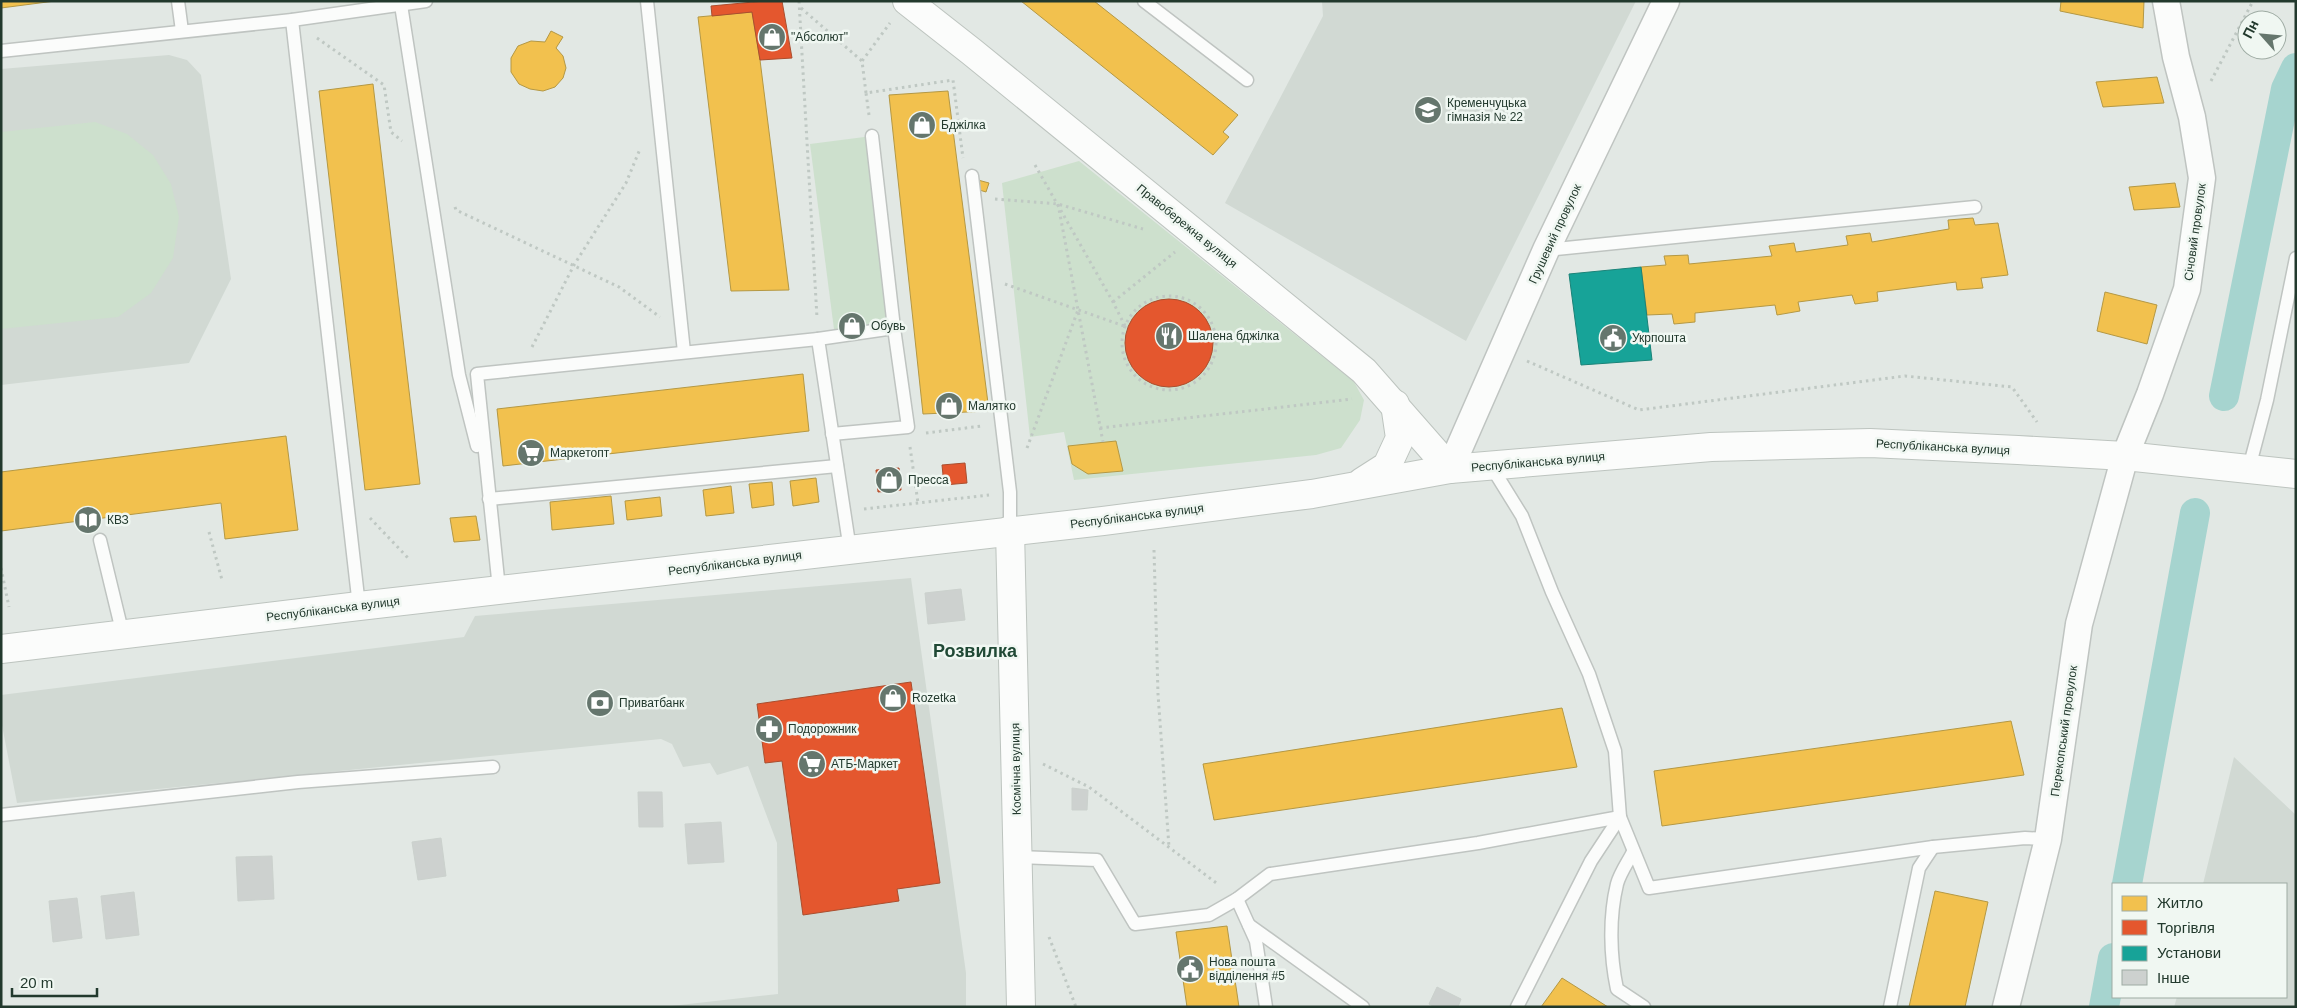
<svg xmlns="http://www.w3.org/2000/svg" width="2297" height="1008" viewBox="0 0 2297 1008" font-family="Arial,sans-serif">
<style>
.built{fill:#d1d9d3}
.green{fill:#cde0cd}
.homes{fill:#f2c14e;stroke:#b49844}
.shops{fill:#e4572e;stroke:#aa4e2e}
.public{fill:#17a398;stroke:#1a8378}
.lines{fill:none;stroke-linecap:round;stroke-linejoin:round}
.canal{stroke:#a6d4cf;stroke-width:30}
.building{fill:#cdd1cf;stroke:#cbd1cd}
.lane-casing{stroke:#bfc4c1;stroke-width:15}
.street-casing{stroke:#bfc4c1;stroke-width:29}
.secondary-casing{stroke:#bdc4bf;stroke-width:30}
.path{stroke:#bfc8c3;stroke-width:3;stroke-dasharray:2.5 4;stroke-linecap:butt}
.lane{stroke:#fbfcfb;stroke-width:12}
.street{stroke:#fbfcfb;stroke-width:26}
.secondary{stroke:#fbfcfb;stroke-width:28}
.labels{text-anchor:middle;stroke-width:5;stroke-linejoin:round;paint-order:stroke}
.poi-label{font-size:12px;fill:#22392d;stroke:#f0f7f2;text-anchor:start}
.street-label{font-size:12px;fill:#22392d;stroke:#f0f7f2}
.district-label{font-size:18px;font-weight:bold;fill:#204935;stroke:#f0f7f2}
</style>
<rect width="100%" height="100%" fill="#e2e8e4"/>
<g class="built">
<polygon points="1322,1 1636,1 1466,341 1225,203 1323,16"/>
<polygon points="169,55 187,60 201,75 231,279 189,363 1,385 1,69"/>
<polygon points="911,578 966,973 966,1007 662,1007 778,994 777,843 748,766 717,775 710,763 683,767 672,744 661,739 17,803 1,720 1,695 464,637 475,616"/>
<polygon points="2234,757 2296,815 2296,1007 2174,1007 2177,997 2286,997 2286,884 2203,884"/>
</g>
<g class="green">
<polygon points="95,122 127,134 153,155 171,184 179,217 173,258 151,293 118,317 1,329 1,132"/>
<polygon points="872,136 894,328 835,337 810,144"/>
<polygon points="1079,161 1354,382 1364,400 1360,420 1341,448 1316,455 1074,480 1064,432 1030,437 1002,183"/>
</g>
<g class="homes">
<polygon points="1,1 55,1 1,8"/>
<polygon points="1021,1 1094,1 1238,115 1223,132 1229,137 1213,155"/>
<polygon points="2061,1 2144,1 2143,28 2060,11"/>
<polygon points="752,12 760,60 789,290 731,291 698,17"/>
<polygon points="551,31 563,37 556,48 563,56 566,68 563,78 555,87 543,91 530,89 519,84 511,72 511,58 518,46 531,41 545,42"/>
<polygon points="2157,77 2164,103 2103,107 2096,82"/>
<polygon points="373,84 420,484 365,490 319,91"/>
<polygon points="948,91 989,411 923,414 889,95"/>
<polygon points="978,180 989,183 986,192 976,189"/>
<polygon points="2175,183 2180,207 2134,210 2129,187"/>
<polygon points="1973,218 1975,225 1998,223 2008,275 1981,278 1983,288 1957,290 1956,282 1877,292 1878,301 1855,304 1852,295 1798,302 1800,311 1777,315 1775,305 1695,313 1695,322 1674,324 1672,314 1647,315 1641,267 1666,265 1664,256 1688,255 1689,264 1772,256 1769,246 1794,243 1796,252 1848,245 1846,236 1870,233 1872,242 1949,229 1948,220"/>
<polygon points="2105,292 2157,305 2147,344 2097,331"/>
<polygon points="803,374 809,431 503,466 497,409"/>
<polygon points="286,436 298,530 225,539 221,503 1,531 1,472"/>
<polygon points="1116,441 1123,471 1088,474 1072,464 1068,446"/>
<polygon points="816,478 819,502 793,506 790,481"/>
<polygon points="772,482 774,505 752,508 749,484"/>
<polygon points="731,486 734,513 706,516 703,490"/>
<polygon points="611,496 614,524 552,530 550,502"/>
<polygon points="660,497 662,516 627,520 625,501"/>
<polygon points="476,516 480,540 454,542 450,518"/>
<polygon points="1562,708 1577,767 1214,820 1203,764"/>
<polygon points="2011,721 2024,775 1662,826 1654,771"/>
<polygon points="1935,891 1988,902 1965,1007 1909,1007"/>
<polygon points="1227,926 1239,1007 1187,1007 1176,932"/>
<polygon points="1562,978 1608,1007 1541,1007"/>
</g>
<g class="shops">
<polygon points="764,1 782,1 792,58 760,60 752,12 712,16 711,6"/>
<circle cx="1169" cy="343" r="44"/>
<polygon points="857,321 858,330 847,331 846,322"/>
<polygon points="965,463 967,483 944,485 942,465"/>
<polygon points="899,468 901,490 878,492 876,470"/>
<polygon points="911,682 940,883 897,889 899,901 803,915 782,761 765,763 757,704"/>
</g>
<polygon class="public" points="1641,267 1652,360 1581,365 1569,274"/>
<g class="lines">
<g class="canal">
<polyline points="2224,396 2286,89 2296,68"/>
<polyline points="2127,884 2195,513"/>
<polyline points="2104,1007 2113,958"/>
</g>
</g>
<g class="building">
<polygon points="961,589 965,620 928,624 925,593"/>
<polygon points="1072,788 1088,790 1087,810 1072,810"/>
<polygon points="638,792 662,792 663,827 639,827"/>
<polygon points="721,822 724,862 688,864 685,824"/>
<polygon points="441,838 446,876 418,880 412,842"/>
<polygon points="272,856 274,899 238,901 236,857"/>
<polygon points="134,892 139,935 106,939 101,896"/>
<polygon points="77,898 82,938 53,942 49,901"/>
<polygon points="1437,987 1461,999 1458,1007 1435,1007 1429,1004"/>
</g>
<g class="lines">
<g class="lane-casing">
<g id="lane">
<polyline points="178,1 182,31"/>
<polyline points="647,1 684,352"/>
<polyline points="1144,1 1247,80"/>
<polyline points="401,5 459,375 477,446"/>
<polyline points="292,20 359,606"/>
<polyline points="1,51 292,20 426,1"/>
<polyline points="972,176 1010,492 1010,530"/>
<polyline points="1546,250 1975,207"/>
<polyline points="832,434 908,427 894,328"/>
<polyline points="1491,466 1522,516 1552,592 1589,674 1615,751 1620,817 1591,861 1517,1007"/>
<polyline points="2249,468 2267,400 2296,258"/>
<polyline points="489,499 837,466"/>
<polyline points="100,540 123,635"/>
<polyline points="850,550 818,339 894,328 872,136"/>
<polyline points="499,589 477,374 818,339"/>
<polyline points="1,815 298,782 493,767"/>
<path d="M1633,852C1628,862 1620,873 1617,884C1609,917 1610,956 1617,989L1644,1007"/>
<polyline points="1018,857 1097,860 1135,924 1209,915 1237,899 1270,874 1478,843 1620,817 1649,888 1933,847 2025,838 2048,839"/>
<polyline points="1237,899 1256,941 1266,1007"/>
<polyline points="1249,925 1363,1007"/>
<polyline points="1890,1007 1919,868 1933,847"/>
</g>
</g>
<g class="street-casing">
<g id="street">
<polyline points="1450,469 1546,250 1666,1"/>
<polyline points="2006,1007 2048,839 2079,624 2125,456 2150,394 2187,289 2202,178 2192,117 2176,57 2166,1"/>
</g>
</g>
<g class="secondary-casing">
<g id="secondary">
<polyline points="907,1 972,52 1364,371 1450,469"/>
<polyline points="1362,482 1387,466 1400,438 1395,404"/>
<polyline points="1010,530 1021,1007"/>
<polyline points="1,649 359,606 1103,521 1312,494 1450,469 1711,447 1870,443 2018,450 2125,456 2296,474"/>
</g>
</g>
<g class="path">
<polyline points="799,1 817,318"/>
<polyline points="801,8 862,61"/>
<polyline points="317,38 384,85 391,132 402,141"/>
<polyline points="2211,81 2253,1"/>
<polyline points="866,93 862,61 890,23"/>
<polyline points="869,115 866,93 953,80 963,158"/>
<polyline points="1035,165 1113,302 1125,326"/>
<polyline points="995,199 1058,204 1143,229"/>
<polyline points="1058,204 1103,442"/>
<polyline points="455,207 456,210 619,287 660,317"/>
<polyline points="1005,284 1124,326"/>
<circle cx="1169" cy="343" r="47"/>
<polyline points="1113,302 1175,252"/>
<polyline points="532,347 574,265 626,183 640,149"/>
<polyline points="1527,361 1639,410 1905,376 2012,387 2037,422"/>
<polyline points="1100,428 1352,399"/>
<polyline points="926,433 982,426"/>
<polyline points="910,447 918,503"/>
<polyline points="1027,448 1078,310"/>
<polyline points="864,509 989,495"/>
<polyline points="370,518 409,559"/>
<polyline points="209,532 222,580"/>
<polyline points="1154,550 1158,694 1169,847"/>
<polyline points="1,568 9,607"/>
<polyline points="1043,764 1089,787 1219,885"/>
<polyline points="1049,937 1076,1007"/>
</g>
<use href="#lane" class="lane"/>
<use href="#street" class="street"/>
<use href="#secondary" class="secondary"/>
</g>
<defs>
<g id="shop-disc" transform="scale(1.4375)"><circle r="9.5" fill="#65766d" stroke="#f0f7f2"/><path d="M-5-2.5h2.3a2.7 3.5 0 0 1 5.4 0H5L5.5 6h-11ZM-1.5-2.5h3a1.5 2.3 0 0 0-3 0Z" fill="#fff"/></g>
<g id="school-disc" transform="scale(1.4375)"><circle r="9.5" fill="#65766d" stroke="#f0f7f2"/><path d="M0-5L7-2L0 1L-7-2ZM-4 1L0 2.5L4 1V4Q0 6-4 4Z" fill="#fff"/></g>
<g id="restaurant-disc" transform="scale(1.4375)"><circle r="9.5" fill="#65766d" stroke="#f0f7f2"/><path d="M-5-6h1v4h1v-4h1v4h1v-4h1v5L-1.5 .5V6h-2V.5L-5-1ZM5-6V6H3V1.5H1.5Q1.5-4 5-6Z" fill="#fff"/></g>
<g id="civic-disc" transform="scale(1.4375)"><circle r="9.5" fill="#65766d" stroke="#f0f7f2"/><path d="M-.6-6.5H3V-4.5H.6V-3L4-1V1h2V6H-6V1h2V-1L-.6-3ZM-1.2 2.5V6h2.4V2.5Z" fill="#fff"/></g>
<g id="supermarket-disc" transform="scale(1.4375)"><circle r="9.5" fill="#65766d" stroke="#f0f7f2"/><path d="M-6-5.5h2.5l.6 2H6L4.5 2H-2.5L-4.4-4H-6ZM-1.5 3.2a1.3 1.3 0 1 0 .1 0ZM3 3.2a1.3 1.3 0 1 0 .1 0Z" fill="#fff"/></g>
<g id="library-disc" transform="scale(1.4375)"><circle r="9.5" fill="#65766d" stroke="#f0f7f2"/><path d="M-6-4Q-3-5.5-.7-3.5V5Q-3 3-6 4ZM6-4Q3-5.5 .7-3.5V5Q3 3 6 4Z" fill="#fff"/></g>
<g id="bank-disc" transform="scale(1.4375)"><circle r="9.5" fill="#65766d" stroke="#f0f7f2"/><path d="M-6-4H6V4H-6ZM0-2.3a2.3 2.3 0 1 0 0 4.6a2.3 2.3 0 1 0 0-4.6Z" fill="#fff"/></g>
<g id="pharmacy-disc" transform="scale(1.4375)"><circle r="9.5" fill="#65766d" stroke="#f0f7f2"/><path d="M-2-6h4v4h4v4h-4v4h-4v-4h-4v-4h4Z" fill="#fff"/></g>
</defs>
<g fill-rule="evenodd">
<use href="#shop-disc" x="772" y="37"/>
<use href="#school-disc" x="1428" y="110"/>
<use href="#shop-disc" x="922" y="125"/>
<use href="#shop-disc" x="852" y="326"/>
<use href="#restaurant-disc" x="1169" y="336"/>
<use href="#civic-disc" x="1613" y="338"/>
<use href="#shop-disc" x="949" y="406"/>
<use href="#supermarket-disc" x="531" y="453"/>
<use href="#shop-disc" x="889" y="480"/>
<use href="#library-disc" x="88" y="520"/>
<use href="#shop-disc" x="893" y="698"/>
<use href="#bank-disc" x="600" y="703"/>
<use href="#pharmacy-disc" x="769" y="729"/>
<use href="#supermarket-disc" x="812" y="764"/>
<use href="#civic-disc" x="1190" y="969"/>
</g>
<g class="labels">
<g class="poi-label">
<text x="791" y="41">"Абсолют"</text>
<text x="1447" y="107">Кременчуцька<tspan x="1447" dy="14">гімназія № 22</tspan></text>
<text x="941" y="129">Бджілка</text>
<text x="871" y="330">Обувь</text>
<text x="1188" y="340">Шалена бджілка</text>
<text x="1632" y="342">Укрпошта</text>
<text x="968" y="410">Малятко</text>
<text x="550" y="457">Маркетопт</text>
<text x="908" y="484">Пресса</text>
<text x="107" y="524">КВЗ</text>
<text x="912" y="702">Rozetka</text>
<text x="619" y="707">Приватбанк</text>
<text x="788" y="733">Подорожник</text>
<text x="831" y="768">АТБ-Маркет</text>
<text x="1209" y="966">Нова пошта<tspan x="1209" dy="14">відділення #5</tspan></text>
</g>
<g class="street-label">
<text transform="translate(1187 226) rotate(39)" y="4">Правобережна вулиця</text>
<text transform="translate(2195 232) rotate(-82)" y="4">Січовий провулок</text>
<text transform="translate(1555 234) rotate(-65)" y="4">Грушевий провулок</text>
<text transform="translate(1943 447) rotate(3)" y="4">Республіканська вулиця</text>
<text transform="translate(1538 462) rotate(-5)" y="4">Республіканська вулиця</text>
<text transform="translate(1137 516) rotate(-7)" y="4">Республіканська вулиця</text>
<text transform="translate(735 563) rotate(-7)" y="4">Республіканська вулиця</text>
<text transform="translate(333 609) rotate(-7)" y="4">Республіканська вулиця</text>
<text transform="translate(2064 731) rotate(-82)" y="4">Перекопський провулок</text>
<text transform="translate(1016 769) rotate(-91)" y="4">Космічна вулиця</text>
</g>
<g class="district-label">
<text x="975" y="657">Розвилка</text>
</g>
</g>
<rect width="2297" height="1008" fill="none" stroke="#22392d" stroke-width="5"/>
<rect x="2112" y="883" width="175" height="115" fill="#f0f7f2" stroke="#9eaba3"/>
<rect x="2122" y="896" width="25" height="15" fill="#f2c14e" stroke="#9eaba3"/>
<text x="2157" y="908" font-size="15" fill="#22392d">Житло</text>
<rect x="2122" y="920" width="25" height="15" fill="#e4572e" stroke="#9eaba3"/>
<text x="2157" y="933" font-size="15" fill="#22392d">Торгівля</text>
<rect x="2122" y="946" width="25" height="15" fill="#17a398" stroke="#9eaba3"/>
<text x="2157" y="958" font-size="15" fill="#22392d">Установи</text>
<rect x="2122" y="970" width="25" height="15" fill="#cdd1cf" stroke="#9eaba3"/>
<text x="2157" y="983" font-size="15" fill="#22392d">Інше</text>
<g transform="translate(2262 35) rotate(297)"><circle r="24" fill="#f0f7f2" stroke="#9eaba3"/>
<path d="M0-4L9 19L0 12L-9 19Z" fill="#65766d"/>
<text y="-8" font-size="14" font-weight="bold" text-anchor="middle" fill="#22392d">Пн</text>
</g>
<path d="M12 988v8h85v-8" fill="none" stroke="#22392d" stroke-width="2.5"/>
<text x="20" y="988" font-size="15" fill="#22392d" stroke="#f0f7f2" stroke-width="4" paint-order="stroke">20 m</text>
</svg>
